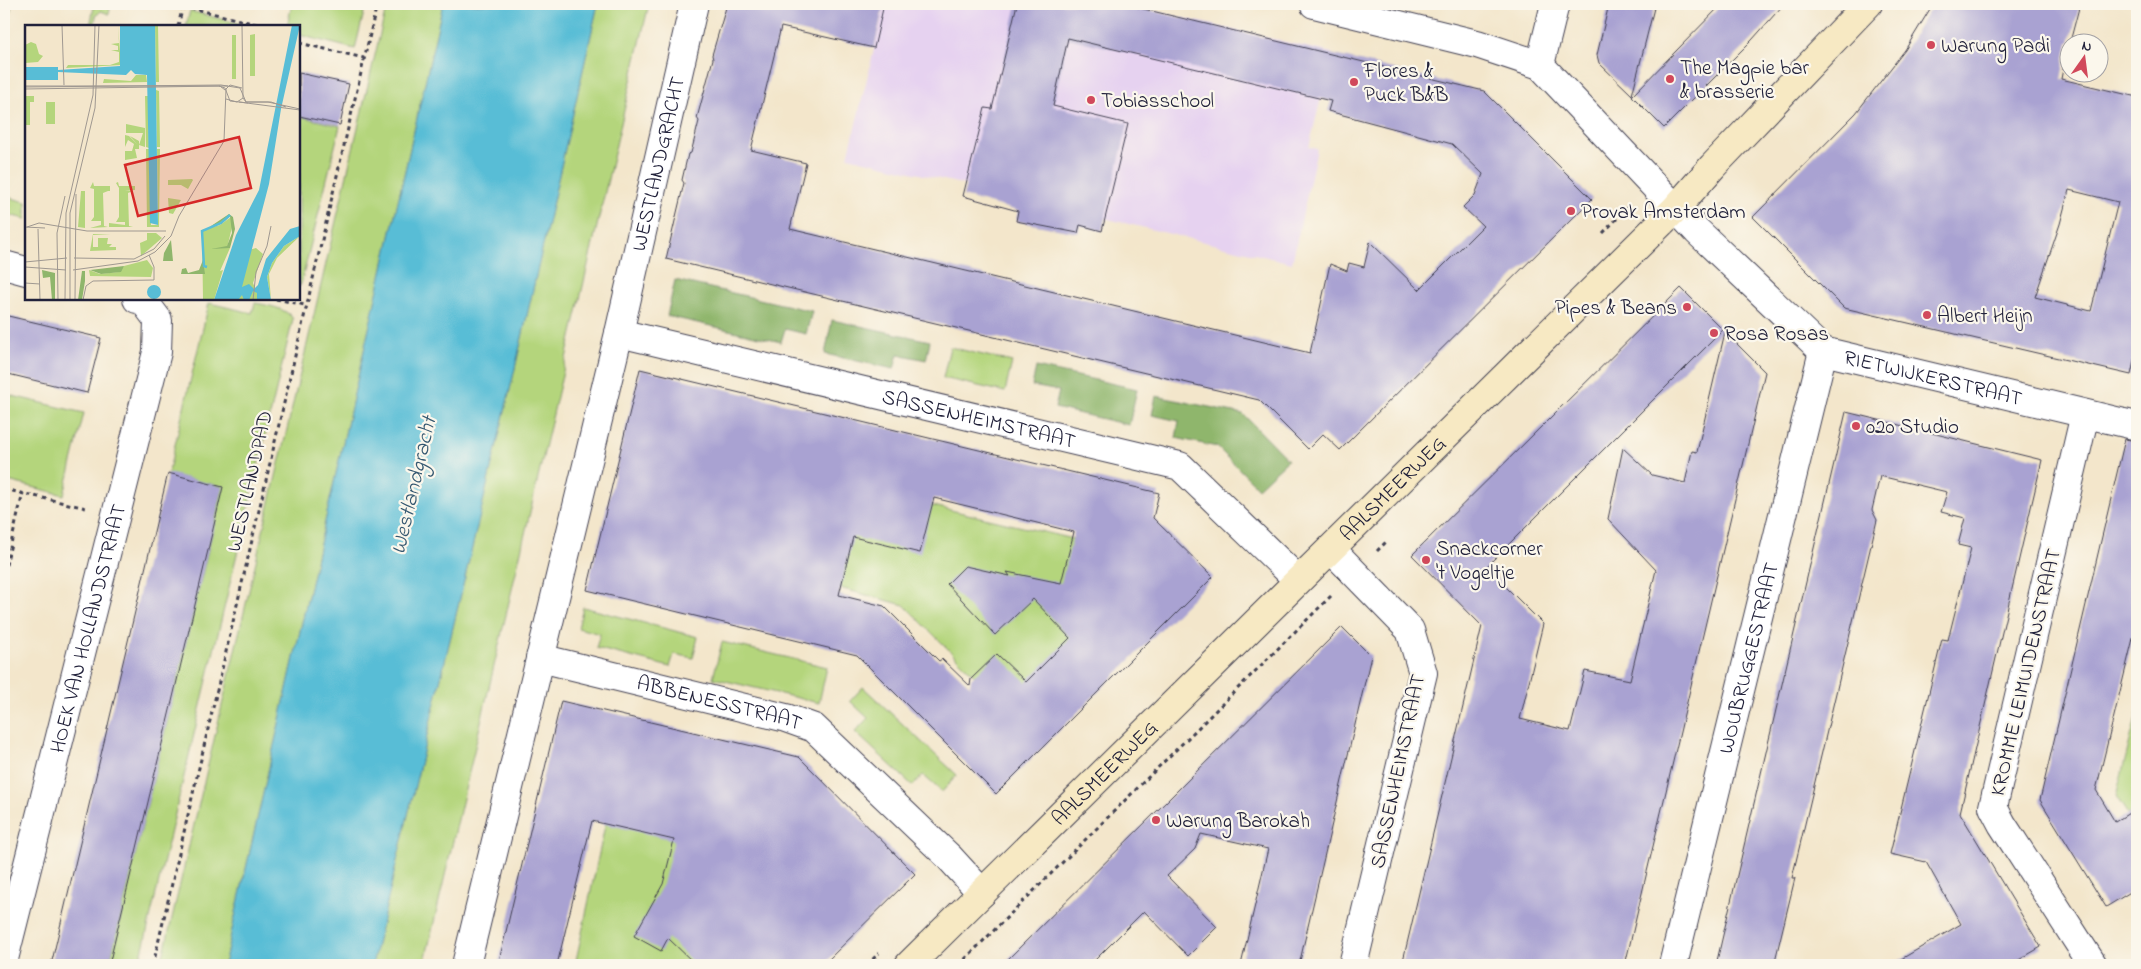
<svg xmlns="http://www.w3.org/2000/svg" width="2141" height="969" viewBox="0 0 2141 969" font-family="'Indie Flower',sans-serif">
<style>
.built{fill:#e6d2f0}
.green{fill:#b4d57c;stroke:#6b7c5c}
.forest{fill:#8fb66c;stroke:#586c54}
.water{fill:#58bdd6;stroke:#3d7088}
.building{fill:#a9a2d2;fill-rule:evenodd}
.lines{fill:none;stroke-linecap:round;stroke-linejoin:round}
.minor-casing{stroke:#413f51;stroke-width:30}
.secondary-casing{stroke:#413f51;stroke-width:30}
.path{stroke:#413f51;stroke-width:3;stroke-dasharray:4 4;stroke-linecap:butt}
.minor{stroke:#fff;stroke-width:28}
.secondary{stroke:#f7e9c3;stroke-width:28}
.poi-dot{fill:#d1495b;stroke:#fbf7ec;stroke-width:2}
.labels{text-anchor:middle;stroke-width:4.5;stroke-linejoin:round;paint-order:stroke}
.poi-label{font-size:21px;fill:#22223b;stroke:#fbf7ec;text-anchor:start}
.street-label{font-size:21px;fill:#22223b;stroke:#fbf7ec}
.water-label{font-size:22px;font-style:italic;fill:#355871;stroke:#fbf7ec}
.inset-river{fill:none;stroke:#58bdd6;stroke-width:2.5}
.inset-road{fill:none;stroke:#9f9891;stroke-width:1}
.view{fill:#d62828;fill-opacity:0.15;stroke:#d62828;stroke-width:2.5}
.inset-edge{fill:none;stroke:#22223b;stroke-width:2.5}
</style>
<rect width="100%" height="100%" fill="#fbf7ec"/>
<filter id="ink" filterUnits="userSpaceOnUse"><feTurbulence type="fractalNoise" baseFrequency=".02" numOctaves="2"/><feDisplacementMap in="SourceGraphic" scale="10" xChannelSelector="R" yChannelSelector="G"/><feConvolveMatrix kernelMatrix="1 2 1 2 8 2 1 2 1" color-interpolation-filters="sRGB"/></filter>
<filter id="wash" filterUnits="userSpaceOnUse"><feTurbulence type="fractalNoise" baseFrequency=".0096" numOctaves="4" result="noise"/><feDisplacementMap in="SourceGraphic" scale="20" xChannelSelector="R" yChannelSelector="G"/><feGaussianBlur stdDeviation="1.12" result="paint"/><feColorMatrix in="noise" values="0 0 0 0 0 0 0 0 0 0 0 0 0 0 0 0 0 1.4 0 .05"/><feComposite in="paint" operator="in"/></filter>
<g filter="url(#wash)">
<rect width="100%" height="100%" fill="#f3e6cb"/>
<polygon class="built" points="885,4 1124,4 1332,53 1309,147 1317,149 1292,263 848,157"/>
<g class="green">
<polygon points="4,4 12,4 4,39"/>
<polygon points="87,4 111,4 109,14 101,11 96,16 94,26 90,26 94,7"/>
<polygon points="292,4 366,4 355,49 299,35 299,26 287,26"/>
<polygon points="387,4 443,4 224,965 161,965"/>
<polygon points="598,4 649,4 424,965 372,965 513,377"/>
<polygon points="190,11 249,26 186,26"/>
<polygon points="299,116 340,126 301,284 299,287"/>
<polygon points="4,196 26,202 26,219 4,214"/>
<path d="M209,303L252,313L255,303C266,305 287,308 293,319L139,965H109L223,487L168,474Z"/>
<polygon points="950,347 1012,362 1005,392 943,378"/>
<polygon points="4,394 84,413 64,495 4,480"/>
<polygon points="696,450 1120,550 1141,566 1009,710 904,605 674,544"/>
<polygon points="583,607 698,637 693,658 674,654 670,667 596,648 600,634 578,628"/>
<polygon points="722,642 827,667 819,703 713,678"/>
<polygon points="863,687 957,775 942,792 923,775 913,786 855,732 868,718 850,701"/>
<polygon points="2137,713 2137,822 2134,824 2116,796"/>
<polygon points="615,779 833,873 744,965 575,965"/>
</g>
<g class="forest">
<polygon points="675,280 812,311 806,334 785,329 781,342 667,316"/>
<polygon points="832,320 930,341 926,360 898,354 894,369 825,354"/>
<polygon points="1036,367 1137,389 1129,425 1055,408 1059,391 1032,386"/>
<polygon points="1156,396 1243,414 1288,460 1258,488 1217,447 1176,438 1179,421 1152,415"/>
</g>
<polygon class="water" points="443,4 598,4 513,377 372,965 224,965"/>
<g id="blocks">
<g class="building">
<polygon points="727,4 884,4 874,48 781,27 751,150 806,163 790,229 1310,353 1330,264 1347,271 1349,263 1364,267 1370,242 1419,290 1483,226 1463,207 1475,195 1483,174 1452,144 1328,111 1331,101 1068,38 1053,106 1128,124 1102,231 1080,225 1078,233 1016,221 1018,211 963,196 985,108 992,109 1017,4 1123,4 1484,91 1592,199 1340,450 1323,434 1308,449 1259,400 666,259 684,183 682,180 688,154 691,153 699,121 697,118 713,59 712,55"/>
<polygon points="1609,4 1655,4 1632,95 1599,63 1597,55"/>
<polygon points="1722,4 1784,4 1752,40 1664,128 1632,96"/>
<path d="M1933,4H2080L2070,42H2068L2061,79L2137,97V347L2131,375L1844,308L1753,217L1856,113L1905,50ZM2069,190L2118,202L2091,311L2035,297L2060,224Z"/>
<polygon points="299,73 349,84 340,125 299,116"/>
<polygon points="1681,288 1723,330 1486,567 1543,624 1520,719 1570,731 1585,671 1630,680 1656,570 1608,519 1623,448 1652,475 1685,483 1692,451 1697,452 1725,332 1765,372 1625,965 1402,965 1482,626 1412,555"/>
<polygon points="4,315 101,338 87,393 4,373"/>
<path d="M640,369L1159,493L1153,518L1213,577L996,794L857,655L587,590ZM934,498L1074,532L1061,583L1007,572L1010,576L965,566L947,584L995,635L1033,599L1070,638L1026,682L997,654L971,679L970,686L942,659L939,661L884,606L839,595L853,537L920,553Z"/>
<polygon points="1846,412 2042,460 1960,813 2041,947 2010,965 1891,965 1961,924 1926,862 1890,854 1942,639 1948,640 1971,548 1958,545 1965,518 1941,512 1947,492 1880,476 1872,510 1877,520 1804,828 1792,878 1795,878 1774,965 1716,965"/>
<polygon points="2125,439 2137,441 2137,622 2096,790 2115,822 2137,808 2137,888 2106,907 2040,800"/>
<polygon points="168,473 223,487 170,710 109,965 51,965"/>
<polygon points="1342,627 1371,656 1299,965 1241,965 1268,849 1201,834 1195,849 1167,876 1217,927 1188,956 1144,911 1090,965 1002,965"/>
<polygon points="561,701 799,757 915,874 823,965 696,965 668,938 661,951 634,936 663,884 674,840 592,821 557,965 498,965"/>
</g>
</g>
</g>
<g filter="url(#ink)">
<use href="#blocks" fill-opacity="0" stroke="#413f51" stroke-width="1"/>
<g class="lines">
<g class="minor-casing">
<g id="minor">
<path id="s1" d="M1314,4L1477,44L1540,65L1697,231L1823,351L2137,426"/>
<polyline points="1540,65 1555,4"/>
<polyline points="4,265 26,271"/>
<path id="s2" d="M619,333L1180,466L1298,580"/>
<polyline points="2085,414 1993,807 2002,824 2093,965"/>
<polyline points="1331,549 1410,630 1423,673 1353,965"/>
<path id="s3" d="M540,658L786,718L814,728L949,857L982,893"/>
<path id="s4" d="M4,959L157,352L158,320L143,300L137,299"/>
<path id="s5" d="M466,965L619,333L694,4"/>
<path id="s6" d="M1673,965L1823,351"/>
</g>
</g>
<g class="secondary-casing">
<g id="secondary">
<path id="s7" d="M909,965L1675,209L1713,166L1868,4"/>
</g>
</g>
<g class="path">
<polyline points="175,4 264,26"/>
<polyline points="178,26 183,6"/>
<polyline points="299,43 364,58"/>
<polyline points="1603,233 1630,205"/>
<polyline points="276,299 305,305"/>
<polyline points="4,489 86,508"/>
<polyline points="1377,551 1388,540"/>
<polyline points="4,573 23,493"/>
<polyline points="153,965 377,4"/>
<polyline points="867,965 879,953"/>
<polyline points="959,965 1333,594"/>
</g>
<use href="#minor" class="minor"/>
<use href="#secondary" class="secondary"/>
</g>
</g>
<g class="poi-dot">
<circle cx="1931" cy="45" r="5"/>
<circle cx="1670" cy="79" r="5"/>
<circle cx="1354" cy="82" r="5"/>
<circle cx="1091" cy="100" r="5"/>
<circle cx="1571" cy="211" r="5"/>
<circle cx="1687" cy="307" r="5"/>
<circle cx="1927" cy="315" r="5"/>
<circle cx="1714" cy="333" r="5"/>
<circle cx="1856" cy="426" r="5"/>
<circle cx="1426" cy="560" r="5"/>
<circle cx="1156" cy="820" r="5"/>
</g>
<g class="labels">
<g class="poi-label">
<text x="1941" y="52">Warung Padi</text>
<text x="1680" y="74">The Magpie bar<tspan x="1680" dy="24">&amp; brasserie</tspan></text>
<text x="1364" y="77">Flores &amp;<tspan x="1364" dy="24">Puck B&amp;B</tspan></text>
<text x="1101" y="107">Tobiasschool</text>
<text x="1581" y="218">Provak Amsterdam</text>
<text x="1677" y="314" text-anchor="end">Pipes &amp; Beans</text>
<text x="1937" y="322">Albert Heijn</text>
<text x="1724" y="340">Rosa Rosas</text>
<text x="1866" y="433">020 Studio</text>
<text x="1436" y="555">Snackcorner<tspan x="1436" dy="24">'t Vogeltje</tspan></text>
<text x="1166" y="827">Warung Barokah</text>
</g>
<g class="street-label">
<text dy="7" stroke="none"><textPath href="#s5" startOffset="824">WESTLANDGRACHT</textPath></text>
<text dy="7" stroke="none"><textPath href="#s1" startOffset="750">RIETWIJKERSTRAAT</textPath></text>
<text dy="7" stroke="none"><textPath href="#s2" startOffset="370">SASSENHEIMSTRAAT</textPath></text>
<text transform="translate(249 481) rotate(-77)" y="7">WESTLANDPAD</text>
<text dy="7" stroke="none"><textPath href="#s7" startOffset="679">AALSMEERWEG</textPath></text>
<text dy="7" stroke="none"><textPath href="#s4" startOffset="341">HOEK VAN HOLLANDSTRAAT</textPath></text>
<text dy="7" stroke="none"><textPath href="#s6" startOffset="316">WOUBRUGGESTRAAT</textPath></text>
<text transform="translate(2025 672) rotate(-77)" y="7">KROMME LEIMUIDENSTRAAT</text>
<text dy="7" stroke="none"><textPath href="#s3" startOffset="185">ABBENESSTRAAT</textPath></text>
<text transform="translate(1397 771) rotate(-78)" y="7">SASSENHEIMSTRAAT</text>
<text dy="7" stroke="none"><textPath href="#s7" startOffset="274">AALSMEERWEG</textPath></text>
</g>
<g class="water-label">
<text transform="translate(412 485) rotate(-77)" y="8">Westlandgracht</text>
</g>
</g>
<g transform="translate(25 25)">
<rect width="275" height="275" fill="#f3e6cb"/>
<path d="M93,0L96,40L41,43L43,40H85L94,37V27L86,25H93V21L86,19L94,18ZM130,0H133L134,57H131ZM230,9V51H225V10ZM207,10H211V54H207ZM6,17L11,19L14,29L18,31L13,37L0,38V20ZM111,50H121L122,57L78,58L79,54L106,56ZM131,65L134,66L135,122H132ZM0,71H9V77H5V100H0ZM120,71H123L124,123L121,122ZM21,77H30V99H21ZM101,99L120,103V122L114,120L118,108H101ZM100,110L104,111L112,119L105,111L114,116V124H110L112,133L100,135V126H107L109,119L103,115L100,122ZM121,124H124L126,200H133L132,124H135L134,202H122ZM143,155L167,154L168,155L163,164L156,160H143ZM68,157L69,161H85V166H76H83L78,168L79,201L83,202L65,203L76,200V196H66L69,192V164L65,163ZM93,157L94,161H110V165L100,166H108L103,168L104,201L108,202H84V198L100,200V197H91L94,192V163L91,158ZM56,166H60V203L53,202ZM143,173L156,175L148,189L144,188ZM206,192L208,198L202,223H205L195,246L198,245L189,275H178L177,205L195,200ZM122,208H131L137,213L116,231L115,218L122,215ZM68,209H86L68,210V222H73V213H83L82,219H87L84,222H91V225L65,226ZM275,211L252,233L244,249L246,275L242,252L247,238L259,221ZM231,223L238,229L228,258L235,275H211L224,225ZM122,235L128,243L126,252L65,251L64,245L75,249L94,247L99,241Z" fill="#b4d57c"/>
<path d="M204,189L208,192L210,204L205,223L186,224L202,221L207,208L205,191L196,199L186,201ZM146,215L148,236H138L139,228ZM178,235L180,249H156L157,244L161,243L163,248L174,245ZM99,241L96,247L76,249L65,245ZM17,245L30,248V275H27L25,252L18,253ZM57,246H60V256L57,275H53Z" fill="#8fb66c"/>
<path d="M95,0H130L133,200L125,198L122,50L110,49L106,45L101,50L33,47V55H0V42H33V45L95,41ZM267,0H275L256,84L244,159L217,262L224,259L229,264L233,260L241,234L265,204L275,201V211L259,221L247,238L242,252L246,275H232V268L228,266L224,275H219L217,270L213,275H189L211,210L234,165ZM122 267a7 7 0 1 1 14 0a7 7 0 1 1-14 0Z" fill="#58bdd6"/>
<path class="inset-river" d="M182,242L179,241L177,206L196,198L205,190"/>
<path class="inset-road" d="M37,0L39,60M0,61H203M194,61L200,63L205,76L223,78M0,62L196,60L215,63L221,77H243L275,84M0,64L195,61L200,65M218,73L221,77H246L261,82M201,74L212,77L218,73L217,0M214,77L275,85M0,202L20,203M2,202L14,198L62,206H141M13,204L15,275M49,233L109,234L129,224L140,211M0,237L42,233M0,242L41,245M48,245L113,236L130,227L146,211L154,191L199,116L201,64L205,60L217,63M0,258L15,259M33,275L32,208L40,171M40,275L41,188L68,70L70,0M45,275V188L70,83L74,0M50,275L51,169M58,275L61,261L68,256L129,255V242L124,230M228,275L231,247L242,221L246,201"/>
<path class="view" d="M214,112L226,163L113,191L100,140Z"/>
<rect width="275" height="275" class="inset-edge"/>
</g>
<rect width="2141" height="969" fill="none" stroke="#fbf7ec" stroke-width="20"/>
<g transform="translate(2084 58) rotate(14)"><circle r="24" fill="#fbf7ec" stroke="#a4a2a5"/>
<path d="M0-4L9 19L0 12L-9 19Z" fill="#d1495b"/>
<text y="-8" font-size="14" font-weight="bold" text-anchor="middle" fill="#22223b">N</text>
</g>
</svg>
